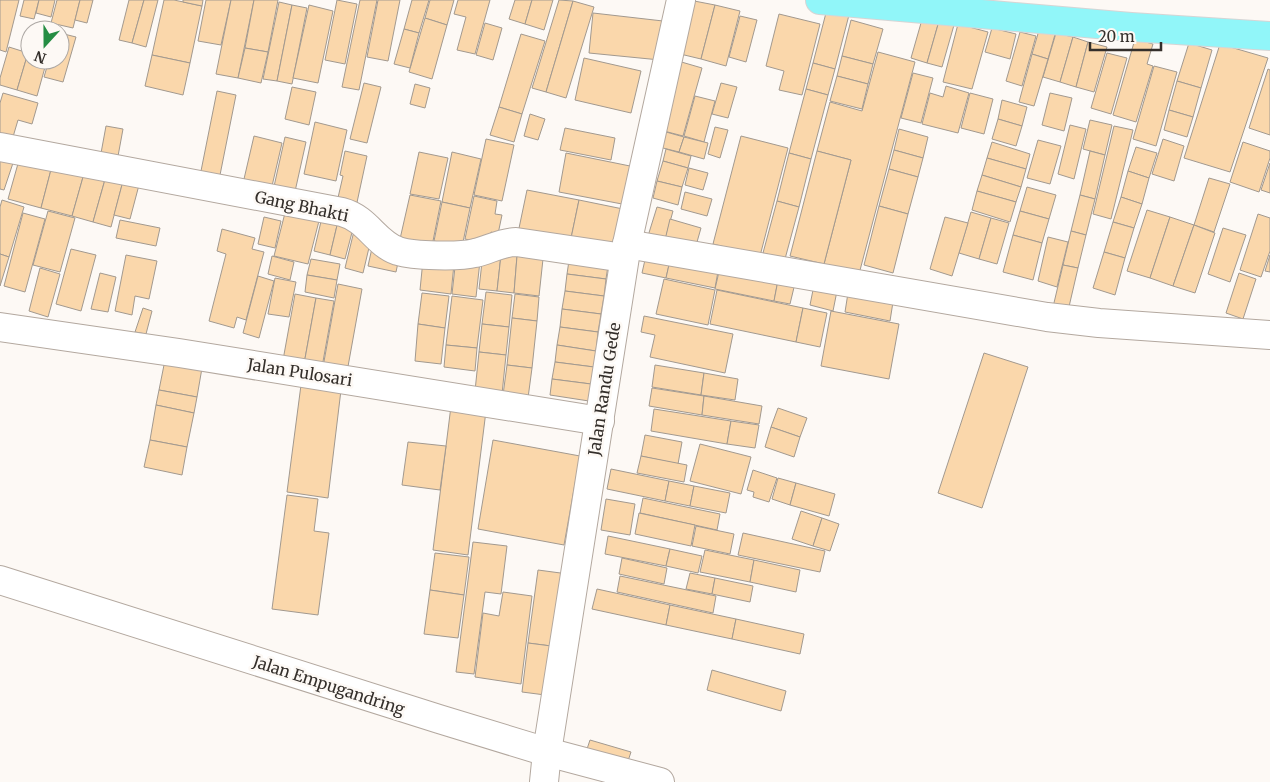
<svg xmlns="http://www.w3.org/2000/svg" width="1270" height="782" viewBox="0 0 1270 782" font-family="Merriweather,serif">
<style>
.building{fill:#fad7ab;stroke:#a2998f}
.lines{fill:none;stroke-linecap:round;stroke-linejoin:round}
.minor-casing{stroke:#b3a89f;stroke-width:30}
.major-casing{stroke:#d6d5d5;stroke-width:30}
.minor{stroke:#fff;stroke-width:28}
.major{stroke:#91f6f9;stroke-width:28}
.labels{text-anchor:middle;stroke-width:5;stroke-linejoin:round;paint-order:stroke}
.street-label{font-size:16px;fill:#342f2b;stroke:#fdf9f5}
</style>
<rect width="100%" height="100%" fill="#fdf9f5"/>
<g class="building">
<polygon points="0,0 19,0 6,52 0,50"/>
<polygon points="24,0 39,0 34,19 20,16"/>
<polygon points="39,0 55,0 51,17 36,13"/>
<polygon points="57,0 80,0 73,28 51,23"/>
<polygon points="80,0 93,0 87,23 75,20"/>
<polygon points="129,0 144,0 132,43 119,40"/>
<polygon points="144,0 158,0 146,47 132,43"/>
<polygon points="164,0 174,0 202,6 190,63 152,55"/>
<polygon points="183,0 203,0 202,6 183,2"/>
<polygon points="206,0 231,0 221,45 198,41"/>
<polygon points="231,0 254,0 238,78 216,74"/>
<polygon points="254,0 278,0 268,52 245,48"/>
<polygon points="337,0 357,4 345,64 325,60"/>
<polygon points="360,0 377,0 359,90 342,87"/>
<polygon points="378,0 400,0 388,61 367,57"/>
<polygon points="412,0 429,0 419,33 404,29"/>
<polygon points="430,0 454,0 447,25 425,18"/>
<polygon points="458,0 490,0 475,54 457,50 466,17 454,14"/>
<polygon points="515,0 532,0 525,24 509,19"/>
<polygon points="532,0 553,0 544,30 525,24"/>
<polygon points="559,0 573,1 546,92 532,88"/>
<polygon points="689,0 715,5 701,59 676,53"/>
<polygon points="573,1 594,7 566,98 546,92"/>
<polygon points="279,2 292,5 277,81 263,79"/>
<polygon points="292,5 307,8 292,84 277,81"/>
<polygon points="309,5 333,11 318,83 293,78"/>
<polygon points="715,5 740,11 726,66 701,59"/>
<polygon points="827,9 849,15 835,69 813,63"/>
<polygon points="593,13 663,21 660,60 589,53"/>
<polygon points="779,14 820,24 802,95 779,90 784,71 766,66"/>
<polygon points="740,16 757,20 746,62 729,57"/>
<polygon points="923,16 939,21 927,63 911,58"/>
<polygon points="425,18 447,25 432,79 409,72"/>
<polygon points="851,20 883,29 873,64 842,56"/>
<polygon points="1042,20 1058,24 1048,59 1032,54"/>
<polygon points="939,21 954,25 942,67 927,63"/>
<polygon points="485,23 502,28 493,60 476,55"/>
<polygon points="958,24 988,32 972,89 943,82"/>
<polygon points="992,28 1016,34 1010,59 985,52"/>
<polygon points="404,29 419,33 410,68 394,64"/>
<polygon points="1020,32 1036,36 1022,86 1006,81"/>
<polygon points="60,33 76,37 63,82 44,77 49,60 60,60"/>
<polygon points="1056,33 1073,37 1060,82 1043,77"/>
<polygon points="521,34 545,41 522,114 499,107"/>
<polygon points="1073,37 1088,42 1076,87 1060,82"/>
<polygon points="1135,39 1153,44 1147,64 1153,66 1136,122 1113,115"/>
<polygon points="1088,42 1107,47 1094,92 1076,87"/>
<polygon points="1189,43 1212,50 1201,88 1177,81"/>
<polygon points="1220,44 1268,58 1230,172 1184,158"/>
<polygon points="9,47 28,53 17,90 0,85 0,78"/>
<polygon points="245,48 268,52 261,83 238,78"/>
<polygon points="878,52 915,62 859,274 824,264 851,160 817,151 830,102 862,111"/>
<polygon points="28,53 30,54 30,60 47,60 37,96 17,90"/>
<polygon points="1107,53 1127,58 1111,114 1091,108"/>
<polygon points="1032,54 1048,59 1034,106 1019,102"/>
<polygon points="152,55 190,63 183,95 145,86"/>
<polygon points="842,56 873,64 868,84 837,76"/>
<polygon points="584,58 641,71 631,113 575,100"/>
<polygon points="678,61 702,68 683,136 660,130"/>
<polygon points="813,63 835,69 828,95 806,89"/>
<polygon points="1154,66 1177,72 1156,146 1133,139"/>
<polygon points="1268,69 1270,70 1270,135 1249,128"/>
<polygon points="913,73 933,78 921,123 901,118"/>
<polygon points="837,76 868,84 862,109 830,101"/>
<polygon points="1177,81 1201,88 1193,117 1169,110"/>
<polygon points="364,83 381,87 367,143 350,139"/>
<polygon points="721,83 737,87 728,118 712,114"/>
<polygon points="415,84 430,88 425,108 410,104"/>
<polygon points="946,86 969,93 958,133 922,124 930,93 943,97"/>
<polygon points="292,87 316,92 309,125 285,119"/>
<polygon points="806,89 828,95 811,159 789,153"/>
<polygon points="217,91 236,95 219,180 200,176"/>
<polygon points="3,93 38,103 32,124 18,120 10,147 0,144 0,103"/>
<polygon points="970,93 993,99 984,134 961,128"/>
<polygon points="1050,93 1072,98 1064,131 1042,125"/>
<polygon points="695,96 715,101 704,142 684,136"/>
<polygon points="1002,100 1027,107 1022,126 998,119"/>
<polygon points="499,107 522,114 514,142 490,135"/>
<polygon points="1169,110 1193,117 1187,137 1164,130"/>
<polygon points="530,114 545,119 538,140 524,136"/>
<polygon points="998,119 1022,126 1016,146 992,139"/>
<polygon points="1090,120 1112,125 1105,155 1083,149"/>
<polygon points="315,122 347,130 336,181 304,174"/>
<polygon points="1070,125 1086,129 1074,179 1058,174"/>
<polygon points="106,126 123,129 116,167 99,164"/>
<polygon points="1114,126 1133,130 1111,219 1093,214"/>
<polygon points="715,127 728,130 720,158 708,154"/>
<polygon points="565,128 615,138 611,160 560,150"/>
<polygon points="899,129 928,137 923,158 894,150"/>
<polygon points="659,130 684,137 679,152 655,146"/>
<polygon points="254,136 282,143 272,186 244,179"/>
<polygon points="741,136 788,148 760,256 713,244"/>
<polygon points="285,137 306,142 294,196 273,191"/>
<polygon points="684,137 708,143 704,159 679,152"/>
<polygon points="486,139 514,145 502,201 474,195"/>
<polygon points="1163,139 1184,146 1174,181 1152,174"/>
<polygon points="1038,140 1061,146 1050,184 1027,178"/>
<polygon points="992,142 1030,154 1026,169 987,158"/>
<polygon points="1243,142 1270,151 1270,158 1259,192 1230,182"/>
<polygon points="1136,147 1157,153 1149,178 1128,171"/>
<polygon points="666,149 691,156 688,168 663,161"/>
<polygon points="894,150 923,158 918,177 889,169"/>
<polygon points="345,151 367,156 356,207 337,202 343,176 340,175"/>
<polygon points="817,151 851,160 824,264 790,256"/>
<polygon points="1090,151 1105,155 1095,199 1080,195"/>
<polygon points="419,152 448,158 439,199 410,194"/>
<polygon points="452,152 481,159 470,208 442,202"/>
<polygon points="21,153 53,162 41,208 8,199"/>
<polygon points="566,153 630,166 622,204 559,192"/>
<polygon points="789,153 811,159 799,207 777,201"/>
<polygon points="0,158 13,163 4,190 0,189"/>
<polygon points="987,158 1026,169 1021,187 982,175"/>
<polygon points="663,161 688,168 682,187 657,181"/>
<polygon points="53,162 85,170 72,216 41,208"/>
<polygon points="1270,163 1270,193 1261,190"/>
<polygon points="689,168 708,173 703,190 685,185"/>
<polygon points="889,169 918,177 908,214 879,206"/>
<polygon points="85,170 106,176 93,222 72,216"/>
<polygon points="1128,171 1149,178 1142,204 1121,197"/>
<polygon points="982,175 1021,187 1016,202 977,191"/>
<polygon points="106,176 123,181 111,227 93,222"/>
<polygon points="1209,178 1230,184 1214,232 1194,225"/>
<polygon points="123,181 139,185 130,219 114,215"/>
<polygon points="657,181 682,187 678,205 653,198"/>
<polygon points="1027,187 1056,195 1049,219 1020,211"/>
<polygon points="527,190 579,200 570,243 518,233"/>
<polygon points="977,191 1016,202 1010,222 972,210"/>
<polygon points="685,192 712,199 707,216 681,209"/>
<polygon points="410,195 441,201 432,246 400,239"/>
<polygon points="1080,195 1095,199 1086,235 1071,231"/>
<polygon points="474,196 497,201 495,214 502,215 498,234 491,232 488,244 465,239"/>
<polygon points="1121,197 1142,204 1134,228 1113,222"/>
<polygon points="2,200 24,207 9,257 0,254 0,207"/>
<polygon points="579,200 623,209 615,253 570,243"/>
<polygon points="777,201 799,207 785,259 763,253"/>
<polygon points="442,202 470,208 462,247 434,241"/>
<polygon points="879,206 908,214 893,273 864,265"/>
<polygon points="657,207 673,211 665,240 648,236"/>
<polygon points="286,209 320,217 308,264 274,256"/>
<polygon points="1147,210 1170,217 1150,278 1127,271"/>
<polygon points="48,211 75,218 60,272 33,265"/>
<polygon points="1020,211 1049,219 1042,243 1013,235"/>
<polygon points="971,212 991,218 979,259 959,253"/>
<polygon points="23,213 45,219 25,292 4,286"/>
<polygon points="323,213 339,217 330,255 314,251"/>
<polygon points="1258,214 1270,218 1270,251 1261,277 1240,270"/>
<polygon points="264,217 281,221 275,248 258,244"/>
<polygon points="339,217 355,221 345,259 330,255"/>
<polygon points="945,217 968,223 952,276 930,269"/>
<polygon points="1170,217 1194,225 1173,286 1150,278"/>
<polygon points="991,218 1009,223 997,264 979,259"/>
<polygon points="670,219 701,228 695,249 665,240"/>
<polygon points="120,220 160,228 156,246 116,238"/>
<polygon points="1113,222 1134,228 1125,258 1104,252"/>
<polygon points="1194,225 1215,233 1195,293 1173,286"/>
<polygon points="1223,228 1246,235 1230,282 1208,274"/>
<polygon points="222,229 255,238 252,249 264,252 246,320 237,317 234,328 209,321 226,254 217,251"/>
<polygon points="354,231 372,235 363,273 345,268"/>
<polygon points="1071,231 1086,235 1078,268 1063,265"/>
<polygon points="1013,235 1042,243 1033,280 1003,272"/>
<polygon points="1048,237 1068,242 1057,287 1038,281"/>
<polygon points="372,248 400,253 396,272 368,266"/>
<polygon points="71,249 96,255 81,311 56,304"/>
<polygon points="647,251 671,256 666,278 642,273"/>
<polygon points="1104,252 1125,258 1115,295 1093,288"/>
<polygon points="483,253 501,255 497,291 479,289"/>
<polygon points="0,254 9,257 0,286"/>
<polygon points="570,254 609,259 606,279 567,274"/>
<polygon points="126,255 157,261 149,299 135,296 132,315 115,311"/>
<polygon points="501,255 517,256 514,293 497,291"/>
<polygon points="1270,255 1270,272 1265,271"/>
<polygon points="272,256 294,262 290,280 268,274"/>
<polygon points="517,256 543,259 539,296 514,293"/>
<polygon points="671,256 719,266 715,288 666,278"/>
<polygon points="456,258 480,261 476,297 452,294"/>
<polygon points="311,259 340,264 337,280 307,275"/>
<polygon points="423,260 454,264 451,294 420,290"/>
<polygon points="721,263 779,275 774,301 715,289"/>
<polygon points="1063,265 1078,268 1068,311 1053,307"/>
<polygon points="40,268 60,274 48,317 29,311"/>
<polygon points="100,273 116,277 108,312 91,309"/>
<polygon points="1239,273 1256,279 1243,319 1226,313"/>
<polygon points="567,274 606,279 604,296 565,291"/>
<polygon points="307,275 337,280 334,298 305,292"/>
<polygon points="779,275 796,279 790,304 774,301"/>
<polygon points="258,276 274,281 259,338 243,333"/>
<polygon points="275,278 296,282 289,317 268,314"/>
<polygon points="664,279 715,290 708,325 656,314"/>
<polygon points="815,280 838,286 833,311 810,305"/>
<polygon points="338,284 362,289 347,372 323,367"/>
<polygon points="717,290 803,308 796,342 710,324"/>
<polygon points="565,291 604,296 601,314 562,309"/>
<polygon points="486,292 512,295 509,327 482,324"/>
<polygon points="422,293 449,296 445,328 418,324"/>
<polygon points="848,293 893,302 890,321 845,312"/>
<polygon points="295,294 316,298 304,364 283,360"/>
<polygon points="515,294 539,297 537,321 512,318"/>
<polygon points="452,296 483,300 477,348 446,345"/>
<polygon points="316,298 334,301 322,367 304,364"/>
<polygon points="143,308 152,311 146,334 135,332"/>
<polygon points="803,308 827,313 820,347 796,342"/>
<polygon points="562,309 601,314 598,332 560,327"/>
<polygon points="831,311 899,324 889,379 821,366"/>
<polygon points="644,316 733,334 725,373 650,357 655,335 641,332"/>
<polygon points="512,318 537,321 532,368 507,365"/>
<polygon points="418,324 445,328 441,364 415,361"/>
<polygon points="482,324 509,327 506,355 479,352"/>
<polygon points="560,327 598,332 596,351 557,345"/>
<polygon points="446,345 477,348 475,371 444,367"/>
<polygon points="557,345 596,351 594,367 555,362"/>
<polygon points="479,352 506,355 502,394 475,391"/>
<polygon points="984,353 1028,367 982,508 938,493"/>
<polygon points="165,360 202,368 197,397 159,390"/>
<polygon points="555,362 594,367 591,384 552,379"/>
<polygon points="507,365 532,368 528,398 503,395"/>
<polygon points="655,365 704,373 701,395 652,387"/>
<polygon points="704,373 738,379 735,400 701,395"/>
<polygon points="552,379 591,384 589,401 550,395"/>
<polygon points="301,385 341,390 328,498 287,492"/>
<polygon points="652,388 704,396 702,415 649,406"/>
<polygon points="159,390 197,397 194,413 156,405"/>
<polygon points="704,396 762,406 759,424 702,415"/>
<polygon points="156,405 194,413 187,447 150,440"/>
<polygon points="451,406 486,411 468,555 433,550"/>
<polygon points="778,408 807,418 800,437 771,427"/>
<polygon points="654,409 731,421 727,444 651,431"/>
<polygon points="731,421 759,425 755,448 727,444"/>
<polygon points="771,427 800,437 794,457 765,447"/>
<polygon points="645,435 682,442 678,464 641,456"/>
<polygon points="150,440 187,447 182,475 144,467"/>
<polygon points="493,440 580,456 564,545 478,529"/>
<polygon points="408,442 446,446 440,490 402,485"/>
<polygon points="700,444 751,457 741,494 690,481"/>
<polygon points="641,456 687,465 684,482 637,473"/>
<polygon points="611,469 669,481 665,501 607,489"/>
<polygon points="753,470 777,478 769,502 753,497 754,492 747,490"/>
<polygon points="778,478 796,483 790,505 772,499"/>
<polygon points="669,481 694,486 690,506 665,501"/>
<polygon points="796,483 835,494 829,516 790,505"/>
<polygon points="694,486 730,493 726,513 690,506"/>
<polygon points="287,495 318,499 314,531 329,533 318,615 272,609"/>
<polygon points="643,498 720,514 717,530 640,513"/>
<polygon points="606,499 635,504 630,535 601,530"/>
<polygon points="801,511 822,518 813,546 792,539"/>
<polygon points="639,513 695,525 691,546 635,534"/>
<polygon points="822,518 839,524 830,551 813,546"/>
<polygon points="696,526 734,534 730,554 692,546"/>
<polygon points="743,533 825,551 820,572 738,555"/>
<polygon points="608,536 670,549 666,566 605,554"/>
<polygon points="473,542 507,546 501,594 485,592 474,674 456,672"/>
<polygon points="670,549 702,556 698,573 666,566"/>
<polygon points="705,550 754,560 750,582 700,572"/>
<polygon points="435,553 469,557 464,595 430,590"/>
<polygon points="622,558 667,568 664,584 619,574"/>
<polygon points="754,560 800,570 796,592 750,582"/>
<polygon points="538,570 568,574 559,647 528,643"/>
<polygon points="690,573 715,578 712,594 686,589"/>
<polygon points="620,576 716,596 713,613 617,592"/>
<polygon points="715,578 753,586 750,602 712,594"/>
<polygon points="597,589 670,605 666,625 592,609"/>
<polygon points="430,590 464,595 458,638 424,634"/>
<polygon points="503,592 532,596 521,684 475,677 483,613 499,616"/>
<polygon points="670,605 736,619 732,639 666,625"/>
<polygon points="736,619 804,634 800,654 732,639"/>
<polygon points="528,643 559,647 553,696 522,692"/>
<polygon points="712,670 786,691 781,711 707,690"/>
<polygon points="590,740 631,752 626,767 585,755"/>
</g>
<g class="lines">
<g class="minor-casing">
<g id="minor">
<path d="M0,147L342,212C368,219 375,243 398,251C414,256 459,257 475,253C489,250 501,242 516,242L624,258"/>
<polyline points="627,244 1047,317 1099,323 1270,335"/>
<polyline points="0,327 179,353 600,421"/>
<polyline points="0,580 439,719 547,752 660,782"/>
<polyline points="544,782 547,752 627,244 681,0"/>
</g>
</g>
<g class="major-casing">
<polyline id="major" points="820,0 1131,27 1270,36"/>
</g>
<use href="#minor" class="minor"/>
<use href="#major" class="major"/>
</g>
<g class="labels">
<g class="street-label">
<text transform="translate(302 206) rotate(12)" y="6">Gang Bhakti</text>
<text transform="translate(300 372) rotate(9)" y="6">Jalan Pulosari</text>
<text transform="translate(604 389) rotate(-81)" y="6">Jalan Randu Gede</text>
<text transform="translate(329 685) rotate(18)" y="6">Jalan Empugandring</text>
</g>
</g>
<g transform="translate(45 45) rotate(201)"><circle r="24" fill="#fdf9f5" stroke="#ada8a4"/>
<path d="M0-4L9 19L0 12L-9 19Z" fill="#258d43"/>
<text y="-8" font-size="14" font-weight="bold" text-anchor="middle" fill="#342f2b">N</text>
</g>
<path d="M1090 42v8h71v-8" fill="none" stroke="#342f2b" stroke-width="2.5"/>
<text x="1098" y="42" font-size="15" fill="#342f2b" stroke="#fdf9f5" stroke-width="4" paint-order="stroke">20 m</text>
</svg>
